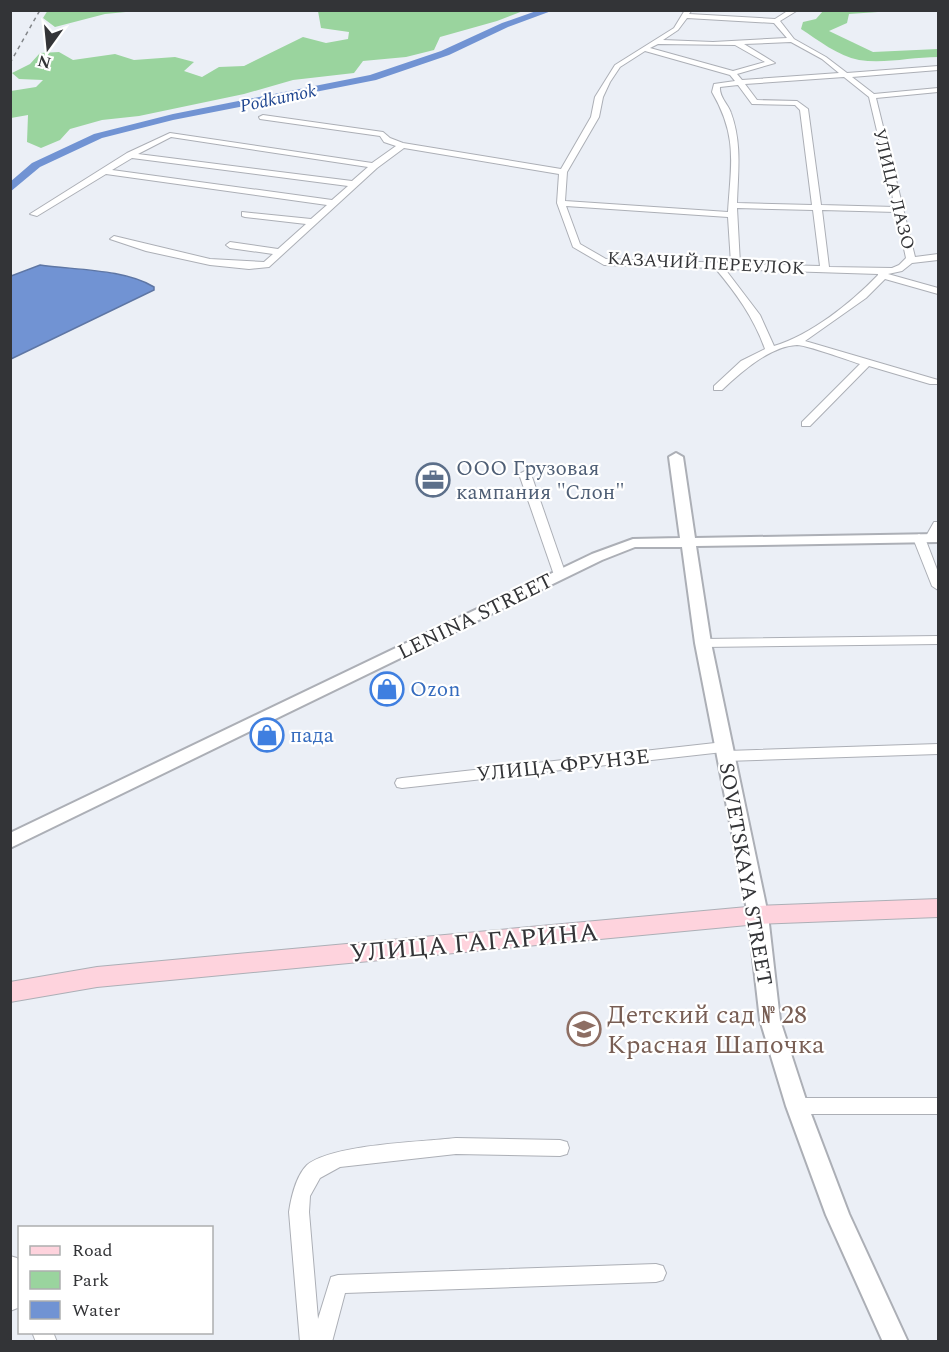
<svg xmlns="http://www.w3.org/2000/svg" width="949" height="1352" viewBox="0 0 949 1352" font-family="Spectral,serif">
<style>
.green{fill:#9ad49e}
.water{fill:#7193d3;stroke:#5e76a4;stroke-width:1.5}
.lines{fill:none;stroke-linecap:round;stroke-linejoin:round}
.river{fill:#7193d3;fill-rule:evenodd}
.minor-casing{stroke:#acafb6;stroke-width:2}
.tertiary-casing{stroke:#acafb6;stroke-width:4}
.secondary-casing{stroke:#acafb6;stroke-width:2}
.minor{fill:#fff;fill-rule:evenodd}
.tertiary{fill:#fff;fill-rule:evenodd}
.secondary{fill:#fed3dd;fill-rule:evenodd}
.rail{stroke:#828589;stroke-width:1.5;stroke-dasharray:4 4;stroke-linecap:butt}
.labels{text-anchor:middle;stroke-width:4.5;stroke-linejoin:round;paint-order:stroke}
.far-water-label{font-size:18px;font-style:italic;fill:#1e4590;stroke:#fff}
.far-street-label{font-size:18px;fill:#333437;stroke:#fff}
.service-label{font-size:21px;fill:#4e5e75;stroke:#fff;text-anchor:start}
.street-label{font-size:21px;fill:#333437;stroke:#fff}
.shop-label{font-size:21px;fill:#366cbe;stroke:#fff;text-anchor:start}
.near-street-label{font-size:26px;fill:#333437;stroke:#fff}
.near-education-label{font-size:26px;fill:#785e54;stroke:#fff;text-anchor:start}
</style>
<rect width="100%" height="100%" fill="#ebeff6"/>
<g class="green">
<polygon points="48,10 136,10 136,11 105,14 55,27 43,18"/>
<polygon points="318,11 523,11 497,21 440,37 434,50 406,57 363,61 354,73 293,80 244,94 139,116 102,120 70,129 60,140 41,148 27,142 28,115 11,118 11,91 36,87 43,80 19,79 12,73 30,64 40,53 59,52 73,60 115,54 134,60 175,57 194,62 184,71 202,77 219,67 244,66 303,37 326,43 348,39 349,32 321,28"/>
<path d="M823,11H878V12L849,14L847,23L829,31L873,52L938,49V57C912,57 885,64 859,60C838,56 818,40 801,29L803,22L816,19Z"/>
</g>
<path class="water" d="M40,265C75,270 125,269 154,287V290L11,359V276Z"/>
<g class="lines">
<polygon class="river" points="539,10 554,10 508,27 449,55 376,80 173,120 102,138 40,167 10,192 10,182 32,163 94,134 173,114 370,75 441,51 502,23"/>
<g class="minor-casing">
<g id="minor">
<path d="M685,10H692L689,14L775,19L789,10H798L780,21L794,39L826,57L847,73L938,66V70L852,77L874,94L938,88V92L876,98L915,257L938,254V260L912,263L902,271L888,274L938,288V294L885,279L866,298L805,341L938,380V384H930L869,366L810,426H802V422L860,364C847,360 807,345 797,345C770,346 740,373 722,390H714V386L741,361L765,349C754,318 736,293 715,268L604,265L573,247L557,203L559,174L404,148L377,168L269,267L249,269L210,265L146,251L110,239L114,236L210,259L264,262L273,254L230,248L226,245L230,242L278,249L306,224L245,217L242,216V212L311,219L327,205L106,174L37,216L30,214L127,153L170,133L372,163L396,146L384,142L380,136L260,119L259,117L263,115L383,132L390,138L403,143L561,169L591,117L595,97L615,65L674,28ZM687,18L774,23L787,38L713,42L663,40L678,30ZM791,42L822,59L839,73L742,80L737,74L775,63L744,44ZM658,44L735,45L765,62L733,71L650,48ZM645,51L730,75L735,81L714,84L712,92C738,137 731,163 728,212L565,201L567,172L599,117L603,97L610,82L620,67ZM844,77L869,97L895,207L821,205L808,109L797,101L757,100L745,84ZM738,85L752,104L795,105L800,110L812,205L737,203C738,171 742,143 731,113C728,104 719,97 720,87ZM171,137L368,167L352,181L138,154ZM132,158L348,186L332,200L112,170ZM566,206L728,217L731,263L606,259L580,244ZM737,208L813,210L820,266L740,264ZM822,210L896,212L906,258L899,265L892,268L829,267ZM725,269L878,274V275C851,303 811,335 774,346L760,315Z"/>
<polygon points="525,471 531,474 566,575 564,578 556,578 554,575 519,474"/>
<polygon points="934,522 938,522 937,538 931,542 925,538 938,572 938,590 932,586 913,538 919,534 925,538"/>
<polygon points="938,636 938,644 703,647 696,643 703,639"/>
<polygon points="724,742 731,747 727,751 938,744 938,754 726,761 719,756 723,752 402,788 397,787 395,783 397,779 402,778"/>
<polygon points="797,1098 938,1098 938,1114 797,1114 791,1111 788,1106 791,1101"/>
<path d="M456,1138L560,1140L567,1142L569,1148L567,1154L560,1156L456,1154L340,1167L320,1178L310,1196L309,1212L318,1319L331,1277L338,1275L656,1264L663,1266L666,1273L663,1280L656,1282L345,1293L332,1342H300L289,1212C291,1198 296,1176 307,1165C333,1144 421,1142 456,1138Z"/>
<polygon points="10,1256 17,1258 20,1264 20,1307 10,1311"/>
<polygon points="32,1332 53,1332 57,1342 36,1342"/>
</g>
</g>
<g class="tertiary-casing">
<polygon id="tertiary" points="676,453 683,457 695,538 938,534 938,542 696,546 711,643 768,915 780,1020 808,1106 849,1214 908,1342 883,1342 826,1215 786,1106 760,1020 748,915 695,643 682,547 635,547 602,560 10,848 10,833 592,554 633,539 680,538 669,457"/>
</g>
<g class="secondary-casing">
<polygon id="secondary" points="938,899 938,917 758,924 97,987 10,1002 10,982 97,967 758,906"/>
</g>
<use href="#minor" class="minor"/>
<use href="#tertiary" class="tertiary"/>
<use href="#secondary" class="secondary"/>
<polyline class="rail" points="10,63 40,10"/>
</g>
<defs>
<g id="office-ring" transform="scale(1.725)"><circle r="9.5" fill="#fff" stroke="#5c6f8a" stroke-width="1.5"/><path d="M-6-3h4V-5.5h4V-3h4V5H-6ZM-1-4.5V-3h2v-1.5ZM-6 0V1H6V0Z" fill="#5c6f8a"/></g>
<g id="shop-ring" transform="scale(1.725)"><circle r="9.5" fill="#fff" stroke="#3f7fe0" stroke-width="1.5"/><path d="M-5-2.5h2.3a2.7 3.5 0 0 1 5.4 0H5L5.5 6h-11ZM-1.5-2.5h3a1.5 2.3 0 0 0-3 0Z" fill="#3f7fe0"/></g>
<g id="school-ring" transform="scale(1.725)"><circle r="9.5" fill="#fff" stroke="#8d6e63" stroke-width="1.5"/><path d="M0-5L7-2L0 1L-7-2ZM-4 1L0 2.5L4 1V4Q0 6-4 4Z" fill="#8d6e63"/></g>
</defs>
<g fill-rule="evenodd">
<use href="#office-ring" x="433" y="480"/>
<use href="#shop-ring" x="387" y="689"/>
<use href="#shop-ring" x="267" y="735"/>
<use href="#school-ring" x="584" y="1029"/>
</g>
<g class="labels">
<g class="far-water-label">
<text transform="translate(278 98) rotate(-12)" y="6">Podkumok</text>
</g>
<g class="far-street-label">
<text transform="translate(894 189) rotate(76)" y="6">УЛИЦА ЛАЗО</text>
<text transform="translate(706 263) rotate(3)" y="6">КАЗАЧИЙ ПЕРЕУЛОК</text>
</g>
<g class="service-label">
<text x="456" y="475">ООО Грузовая<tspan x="456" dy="24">кампания "Слон"</tspan></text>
</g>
<g class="street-label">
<text transform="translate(475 616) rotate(-26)" y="7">LENINA STREET</text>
<text transform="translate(563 765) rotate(-6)" y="7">УЛИЦА ФРУНЗЕ</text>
<text transform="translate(746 874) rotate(80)" y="7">SOVETSKAYA STREET</text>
</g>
<g class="shop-label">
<text x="410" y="696">Ozon</text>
<text x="290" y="742">пада</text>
</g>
<g class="near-street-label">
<text transform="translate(474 942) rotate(-5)" y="9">УЛИЦА ГАГАРИНА</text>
</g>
<g class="near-education-label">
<text x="607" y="1023">Детский сад № 28<tspan x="607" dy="30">Красная Шапочка</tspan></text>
</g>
</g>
<rect width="949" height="1352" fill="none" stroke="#333437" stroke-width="24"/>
<rect x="18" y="1226" width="195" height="108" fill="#ffffff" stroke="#adaeaf" stroke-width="1.5"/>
<rect x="30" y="1246" width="30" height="9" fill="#fed3dd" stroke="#adaeaf" stroke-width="1.5"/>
<text x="72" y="1256" font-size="18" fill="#333437">Road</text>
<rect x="30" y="1271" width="30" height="18" fill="#9ad49e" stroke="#adaeaf" stroke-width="1.5"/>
<text x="72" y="1286" font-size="18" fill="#333437">Park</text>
<rect x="30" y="1301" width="30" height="18" fill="#7193d3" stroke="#adaeaf" stroke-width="1.5"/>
<text x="72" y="1316" font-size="18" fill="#333437">Water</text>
<g transform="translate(48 48) rotate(195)" stroke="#ffffff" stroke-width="4.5" paint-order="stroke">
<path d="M0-4.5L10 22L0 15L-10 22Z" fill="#333437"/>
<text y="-9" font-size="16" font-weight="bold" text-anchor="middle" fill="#333437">N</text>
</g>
</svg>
